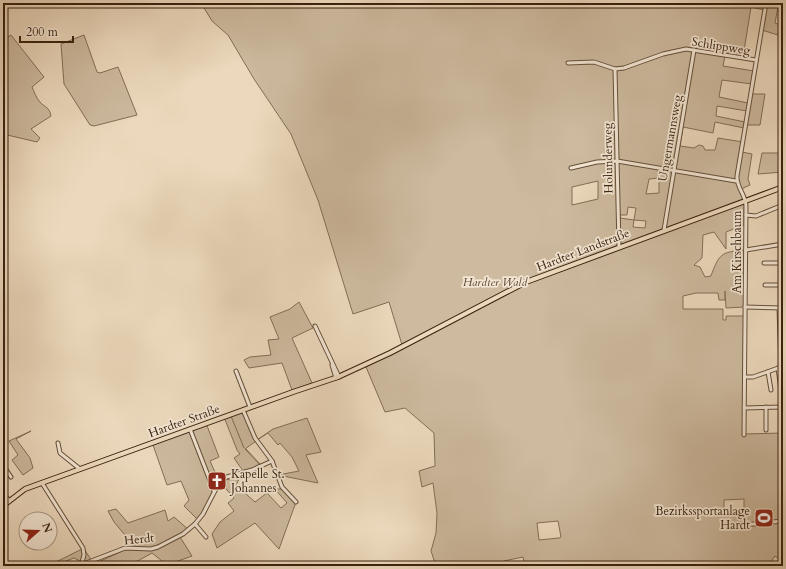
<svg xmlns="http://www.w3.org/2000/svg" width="786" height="569" viewBox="0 0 786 569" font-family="Cardo,serif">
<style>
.green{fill:#cdba9f;stroke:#826e56;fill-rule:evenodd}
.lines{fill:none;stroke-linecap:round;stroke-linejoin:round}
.stream{stroke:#7f6a54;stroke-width:1}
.minor-casing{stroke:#654f3a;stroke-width:5}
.major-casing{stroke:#38210e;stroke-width:6}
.minor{stroke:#f3e6d4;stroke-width:3}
.major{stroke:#ecd9bd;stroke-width:4}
.labels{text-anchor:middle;stroke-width:3.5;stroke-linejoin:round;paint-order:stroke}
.street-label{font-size:12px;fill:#38210e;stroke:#f3e6d4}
.park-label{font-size:12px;font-style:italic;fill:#5d4732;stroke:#f3e6d4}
.poi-label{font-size:12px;fill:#38210e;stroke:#f3e6d4;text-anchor:start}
</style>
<rect width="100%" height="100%" fill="#ecd9bd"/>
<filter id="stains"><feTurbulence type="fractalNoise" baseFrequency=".005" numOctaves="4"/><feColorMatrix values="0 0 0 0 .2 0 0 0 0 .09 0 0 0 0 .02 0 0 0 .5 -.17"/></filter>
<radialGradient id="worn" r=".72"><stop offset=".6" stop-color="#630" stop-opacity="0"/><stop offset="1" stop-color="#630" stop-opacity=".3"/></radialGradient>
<g class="green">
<path d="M201,3H723L728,5V3H755L765,6L764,10L751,7L743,57L725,56L723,66L754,71L752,84L722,80L719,97L748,103L747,111L717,106L716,116L745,122L744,128L715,122L713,133L683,127L680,146L694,148L699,145L703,146L705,150H715L718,138L743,142L742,152L752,154L748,179L750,185L741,189L744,202V225L726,232V249L714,232L703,235L702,258L694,265L700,267L705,277L711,276C719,254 721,252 744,250V307L726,308L725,291V300H719L718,293H696L683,296V309H723V320H726V316H744V434L783,433V546L778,553L783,557V562L775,556L768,566H525L523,557L504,561L501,566H436L431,551L436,533L437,513L433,483L422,487L419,471L435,466L434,433L405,408L385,412L366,367L403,348L389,302L353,314L318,200L291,134L254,79L228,35L212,21ZM659,178V193L646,194L649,179ZM598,181V199L572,205V187ZM628,207L636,208L634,220L646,221L645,228L633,227L634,220L620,218V215H627ZM744,499V512L724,514V500ZM558,521L561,537L559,538L539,540L537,523Z"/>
<polygon points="767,3 783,7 778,7 775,23 780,25 778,35 762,30"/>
<path d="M11,35L44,77L32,87C34,91 36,98 40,102C45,108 49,106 51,116L31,129L40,138L37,142L3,134V44L5,42L3,40Z"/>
<polygon points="84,35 97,72 100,73 118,67 137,115 94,126 90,125 64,84 61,44"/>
<polygon points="751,94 765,94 760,125 747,125"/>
<polygon points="762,153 783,153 783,172 758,174"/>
<polygon points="299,302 313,328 292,338 312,383 292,390 282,363 249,368 244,360 250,357 271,355 268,340 279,339 270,317 290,309"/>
<polygon points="243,410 256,441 245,449 261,466 243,471 234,458 240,454 237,450 224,417"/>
<polygon points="307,418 321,452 306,455 318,483 278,475 299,471 292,457 280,443 278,445 268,433 257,440 273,429"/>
<path d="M206,423L219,457L210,461L219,481L220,482L238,476L239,479L236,485L255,502L267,493L281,508L287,503L275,489H281L283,487L296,502L279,549L255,523L217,548L212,534L220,522L234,511L228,503L234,498L220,482C210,494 207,508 198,520L184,506L189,500L181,481L167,485L153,445Z"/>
<polygon points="31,431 16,439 30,458 33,468 23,475 12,460 18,455 9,441"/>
<polygon points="116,509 128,523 165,510 168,521 174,517 190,531 180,537 192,556 167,565 152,553 134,563 120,566 76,566 79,565 80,561 74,558 66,561 66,566 48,566 82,549 84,549 94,564 129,548 136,548 114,522 108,511"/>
</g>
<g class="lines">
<g class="stream">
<polyline points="231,416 244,448"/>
<polyline points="246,449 261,465"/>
</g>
<g class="minor-casing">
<g id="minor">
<polyline points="772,3 783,6"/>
<polyline points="568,63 594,62 615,69 624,68 663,54 686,49 756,60"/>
<polyline points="615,69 619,247"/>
<polyline points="571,168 597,162 617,161 736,181"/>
<polyline points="746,215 756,216 783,205"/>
<polyline points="664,230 694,50"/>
<polyline points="746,250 783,244"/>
<polyline points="764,263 783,263"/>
<polyline points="765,285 783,285"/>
<polyline points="745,307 783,308"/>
<polyline points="779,308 781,367"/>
<polyline points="315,326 339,377"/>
<polyline points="332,365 336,378"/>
<polyline points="778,368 781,390 783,390"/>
<polyline points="236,371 250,407"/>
<polyline points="768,372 771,390"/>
<polyline points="745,377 753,377 781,367"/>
<polyline points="766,407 766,430"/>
<polyline points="744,408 783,407"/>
<polyline points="243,410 255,438 272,461 282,487 296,502"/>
<polyline points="190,429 214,491"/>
<path d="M744,435L746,206C746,195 736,187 737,176L766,3"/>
<polyline points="58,443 60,453 80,469"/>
<polyline points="4,467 11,477"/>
<polyline points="42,483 83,548 84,555 81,566"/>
<polyline points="3,494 9,500"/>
<polyline points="195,524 206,537"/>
<polyline points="743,525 783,521"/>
<polyline points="81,565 125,548 151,549 158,547 183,534 195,524 203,514 220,481 223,478 252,470 272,461"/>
</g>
</g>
<g class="major-casing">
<polyline id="major" points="3,506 25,489 293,392 338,377 390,353 526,282 783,187"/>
</g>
<use href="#minor" class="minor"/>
<use href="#major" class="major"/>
</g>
<defs>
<g id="church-square" transform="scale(1)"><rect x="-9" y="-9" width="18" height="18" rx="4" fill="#8f2418" stroke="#f3e6d4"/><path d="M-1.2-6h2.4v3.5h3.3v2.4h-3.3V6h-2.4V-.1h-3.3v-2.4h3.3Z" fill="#fff"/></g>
<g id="stadium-square" transform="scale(1)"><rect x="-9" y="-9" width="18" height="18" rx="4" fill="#8f2418" stroke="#f3e6d4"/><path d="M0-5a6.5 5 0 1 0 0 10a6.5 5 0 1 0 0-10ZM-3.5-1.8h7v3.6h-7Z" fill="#fff"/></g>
</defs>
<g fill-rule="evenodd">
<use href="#church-square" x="217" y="481"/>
<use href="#stadium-square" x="764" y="518"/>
</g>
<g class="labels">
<g class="street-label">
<text transform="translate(721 46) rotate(9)" y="4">Schlippweg</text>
<text transform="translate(670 138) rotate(-80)" y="4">Ungermannsweg</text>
<text transform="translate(608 158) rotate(-91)" y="4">Holunderweg</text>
<text transform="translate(583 250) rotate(-21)" y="4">Hardter Landstraße</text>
<text transform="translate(737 252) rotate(-90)" y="4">Am Kirschbaum</text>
<text transform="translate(184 421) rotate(-20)" y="4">Hardter Straße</text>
<text transform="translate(139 539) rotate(-6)" y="4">Herdt</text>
</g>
<g class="park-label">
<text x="495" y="286">Hardter Wald</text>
</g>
<g class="poi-label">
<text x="231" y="478">Kapelle St.<tspan x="231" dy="14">Johannes</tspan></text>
<text x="750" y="515" text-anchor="end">Bezirkssportanlage<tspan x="750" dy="14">Hardt</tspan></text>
</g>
</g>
<rect width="786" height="569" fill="none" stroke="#ecd9bd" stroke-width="16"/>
<rect x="4" y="4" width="778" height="561" fill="none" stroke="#38210e" stroke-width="2"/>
<rect x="8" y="8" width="770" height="553" fill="none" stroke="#38210e"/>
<g transform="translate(38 531) rotate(70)"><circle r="19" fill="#f3e6d4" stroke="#a89785"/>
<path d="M0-3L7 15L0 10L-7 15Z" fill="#8f2418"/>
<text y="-6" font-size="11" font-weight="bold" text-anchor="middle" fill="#38210e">N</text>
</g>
<path d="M20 36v6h53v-6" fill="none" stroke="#38210e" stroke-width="2"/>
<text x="26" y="36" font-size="12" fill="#38210e" stroke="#f3e6d4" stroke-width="3" paint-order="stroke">200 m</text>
<rect width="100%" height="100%" filter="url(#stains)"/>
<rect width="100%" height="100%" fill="url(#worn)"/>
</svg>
